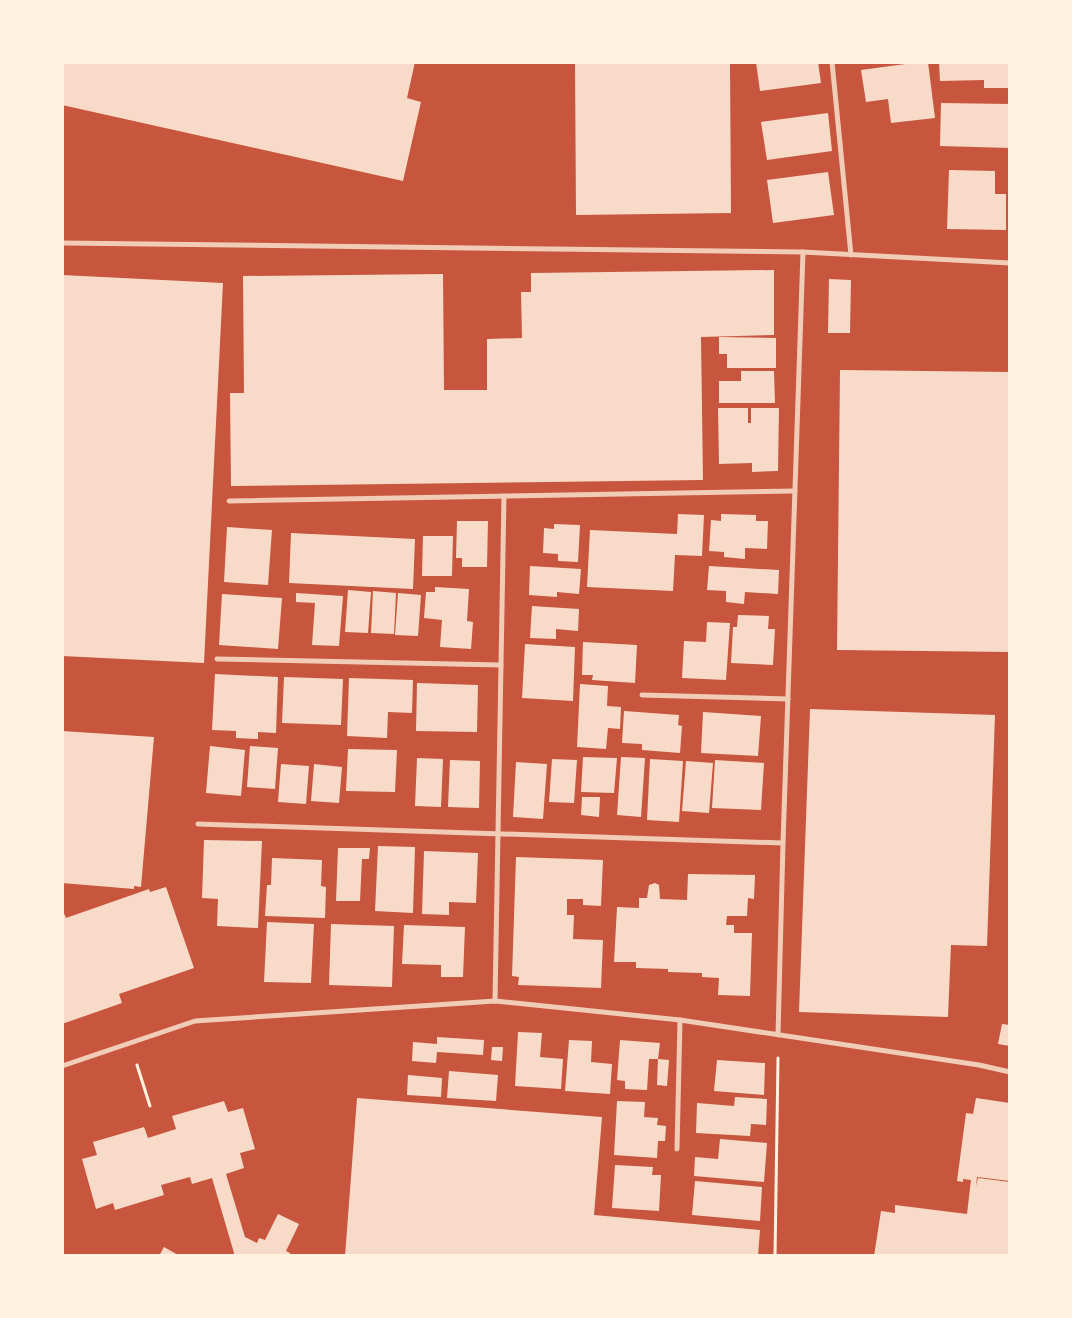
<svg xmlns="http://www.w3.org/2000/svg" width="1072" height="1318" viewBox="0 0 1072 1318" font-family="'Noto Sans',sans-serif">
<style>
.building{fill:#f7dbc8}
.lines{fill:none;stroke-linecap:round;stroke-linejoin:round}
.path{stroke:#fff3e0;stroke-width:3}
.minor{stroke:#f1ccb7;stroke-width:5}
</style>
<rect width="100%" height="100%" fill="#c8553d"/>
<g class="building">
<polygon points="62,62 415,62 407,98 421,102 403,181 62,105"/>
<polygon points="575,62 730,62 731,213 576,215"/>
<polygon points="756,62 818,62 821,83 760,91"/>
<polygon points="920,62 928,62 935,118 891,123 888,99 866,102 861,70"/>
<polygon points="939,62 1010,62 1010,88 984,88 984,80 940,81"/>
<polygon points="941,103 1010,104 1010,148 940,146"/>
<polygon points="828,113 832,151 767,160 761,122"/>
<polygon points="949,170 995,171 995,194 1006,194 1006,230 947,229"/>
<polygon points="828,172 834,215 773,223 767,180"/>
<polygon points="774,270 774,335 701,337 703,480 231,486 230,393 244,393 243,276 443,274 444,390 487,390 487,339 522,338 521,292 531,292 531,273"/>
<polygon points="62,275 223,283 204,663 62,656"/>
<polygon points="829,279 851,280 850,333 828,333"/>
<polygon points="719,337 776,338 776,368 727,368 727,354 719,354"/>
<polygon points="840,370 1010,372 1010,652 837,650"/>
<polygon points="741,371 774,371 775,403 719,403 719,381 741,381"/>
<polygon points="718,408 748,408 748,423 751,423 751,408 779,408 778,471 752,472 752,463 719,464"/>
<polygon points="678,514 704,515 702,556 675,555 673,591 587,587 590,530 677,534"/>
<polygon points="721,514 756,515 756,521 768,521 767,549 745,548 745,559 724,557 724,552 709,551 711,520 721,521"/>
<polygon points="457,521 488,521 487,567 462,567 462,558 456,558"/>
<polygon points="554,524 580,525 578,562 558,561 558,554 543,553 544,528 554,529"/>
<polygon points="227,527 272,530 268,585 224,582"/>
<polygon points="291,533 415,539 413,589 289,583"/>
<polygon points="423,536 453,536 452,576 422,576"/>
<polygon points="530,566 581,569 579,594 557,592 557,597 529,595"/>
<polygon points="709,566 779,570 778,594 745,592 744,604 726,602 726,591 707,590"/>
<polygon points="435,587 469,589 467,621 473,622 471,649 440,647 442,620 424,618 426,592 435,592"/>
<polygon points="348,590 371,592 368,633 345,632"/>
<polygon points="373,591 396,593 394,634 371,633"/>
<polygon points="296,593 343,596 339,646 312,645 315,603 296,602"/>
<polygon points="398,593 421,595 418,636 395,635"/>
<polygon points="222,594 282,598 278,649 219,645"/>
<polygon points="532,606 579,609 578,631 556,629 556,639 530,638"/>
<polygon points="738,615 769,616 768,629 775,629 773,665 731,663 733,627 737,627"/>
<polygon points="707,622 730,623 726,680 682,678 684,641 706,642"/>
<polygon points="583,642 637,645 635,683 592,680 593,675 582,675"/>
<polygon points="525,644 575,647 573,701 522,698"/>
<polygon points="215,674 278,677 276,733 258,732 258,739 236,738 236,731 212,730"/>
<polygon points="284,677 343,679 341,725 282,723"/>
<polygon points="349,678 413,680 412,713 388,712 387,738 347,736"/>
<polygon points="417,683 478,685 477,732 416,731"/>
<polygon points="580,684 608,686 607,706 621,707 620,729 608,728 606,749 577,747"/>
<polygon points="810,709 995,715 987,946 951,945 948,1017 799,1012"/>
<polygon points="624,711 679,715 678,725 682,726 680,753 642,750 642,744 622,743"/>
<polygon points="703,712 761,716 758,756 701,753"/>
<polygon points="62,731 154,737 141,887 134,886 134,889 62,883"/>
<polygon points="210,746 245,750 241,796 206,793"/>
<polygon points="250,746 278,748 275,789 247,787"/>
<polygon points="348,749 397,750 395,792 346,791"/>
<polygon points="583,757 617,758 614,793 581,792"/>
<polygon points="621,757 645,758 641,817 617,815"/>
<polygon points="417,758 443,759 441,807 415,806"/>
<polygon points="552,759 577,760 574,803 549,802"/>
<polygon points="650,759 683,761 679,822 647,820"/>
<polygon points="450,760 480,761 479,808 448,807"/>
<polygon points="715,760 764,763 761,810 712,808"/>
<polygon points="686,761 713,763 709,813 682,811"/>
<polygon points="516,762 547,764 543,819 513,817"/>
<polygon points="281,764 309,766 306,804 278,802"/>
<polygon points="314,764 342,767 339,803 311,801"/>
<polygon points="582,797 600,797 599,817 581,815"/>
<polygon points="204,840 262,841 258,928 217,926 218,899 202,898"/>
<polygon points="378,846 415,847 413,913 375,911"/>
<polygon points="338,848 370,848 369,859 362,859 360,901 336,901"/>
<polygon points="424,851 478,853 476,903 449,902 449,915 422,914"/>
<polygon points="516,857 603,860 601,906 583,905 583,899 567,899 567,915 574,915 573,939 603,940 601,988 518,985 519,977 512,976"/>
<polygon points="272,858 322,860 321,886 326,887 325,918 265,916 267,885 271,885"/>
<polygon points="688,874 755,875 754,899 748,898 747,916 727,916 726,925 734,925 734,933 752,933 750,996 718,995 719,978 702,977 702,973 668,972 668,969 636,968 636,962 614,962 617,907 639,908 639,898 647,898 649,885 655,883 659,885 660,899 687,900"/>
<polygon points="166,887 194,968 119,994 122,1003 62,1024 62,909 66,918 149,889 150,892"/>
<polygon points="267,922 314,924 311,983 264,982"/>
<polygon points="331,924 394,926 392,987 329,985"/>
<polygon points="404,925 465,927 463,977 441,977 441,965 402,964"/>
<polygon points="1002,1024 1010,1025 1010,1046 998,1044"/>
<polygon points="518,1032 542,1033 540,1057 563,1059 561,1089 515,1086"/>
<polygon points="437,1037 484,1040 483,1055 437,1052 436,1063 412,1061 413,1042 437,1044"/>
<polygon points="569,1040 592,1041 591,1062 612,1064 610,1094 565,1091"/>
<polygon points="620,1040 660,1043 658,1059 649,1059 647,1090 625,1089 625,1081 617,1080"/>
<polygon points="492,1047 503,1047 502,1061 491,1060"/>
<polygon points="658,1059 669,1060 667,1086 657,1085"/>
<polygon points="717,1060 765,1063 764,1095 714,1091"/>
<polygon points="449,1071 498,1075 496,1101 447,1098"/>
<polygon points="408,1075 442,1078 441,1097 407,1095"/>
<polygon points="735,1097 767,1099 766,1125 751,1124 750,1136 696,1133 697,1103 734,1106"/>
<polygon points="357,1098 602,1117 594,1215 760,1230 758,1256 345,1256"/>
<polygon points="976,1098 1010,1103 1010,1181 977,1177 976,1186 978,1178 1010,1182 1010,1256 874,1256 881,1211 895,1213 895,1205 967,1214 971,1180 963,1179 963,1182 957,1181 966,1113 973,1114"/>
<polygon points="224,1101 228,1112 243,1108 255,1149 240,1153 244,1168 226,1174 245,1237 257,1243 259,1238 265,1240 278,1214 299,1224 286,1251 290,1253 289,1256 233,1256 234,1253 212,1178 192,1184 190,1177 161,1185 164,1195 115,1210 113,1203 96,1209 82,1159 97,1155 93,1142 144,1127 148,1138 176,1129 172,1116"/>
<polygon points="617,1101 645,1102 644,1117 658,1118 657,1125 666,1126 665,1141 658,1141 657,1158 614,1155"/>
<polygon points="720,1139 767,1143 764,1182 694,1176 695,1157 718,1159"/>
<polygon points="615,1165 653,1167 652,1175 661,1175 659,1211 612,1208"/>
<polygon points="695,1181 762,1187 760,1221 692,1215"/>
<polygon points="164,1247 180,1256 159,1256"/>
</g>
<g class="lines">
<g class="path">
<polyline points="137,1065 150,1106"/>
<polyline points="775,1256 778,1058"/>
</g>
<g class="minor">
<polyline points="832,62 851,255"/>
<polyline points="62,243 803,252 1010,263"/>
<polyline points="229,501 795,491"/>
<polyline points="217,659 501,665"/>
<polyline points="642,695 788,699"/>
<polyline points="198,824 783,843"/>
<polyline points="495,1001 504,496"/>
<polyline points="778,1035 783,843 803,252"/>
<polyline points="62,1066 195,1021 495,1001 680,1020 979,1065 1010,1072"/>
<polyline points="677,1149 680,1020"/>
</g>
</g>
<rect width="1072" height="1318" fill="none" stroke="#fff3e0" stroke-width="128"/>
</svg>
